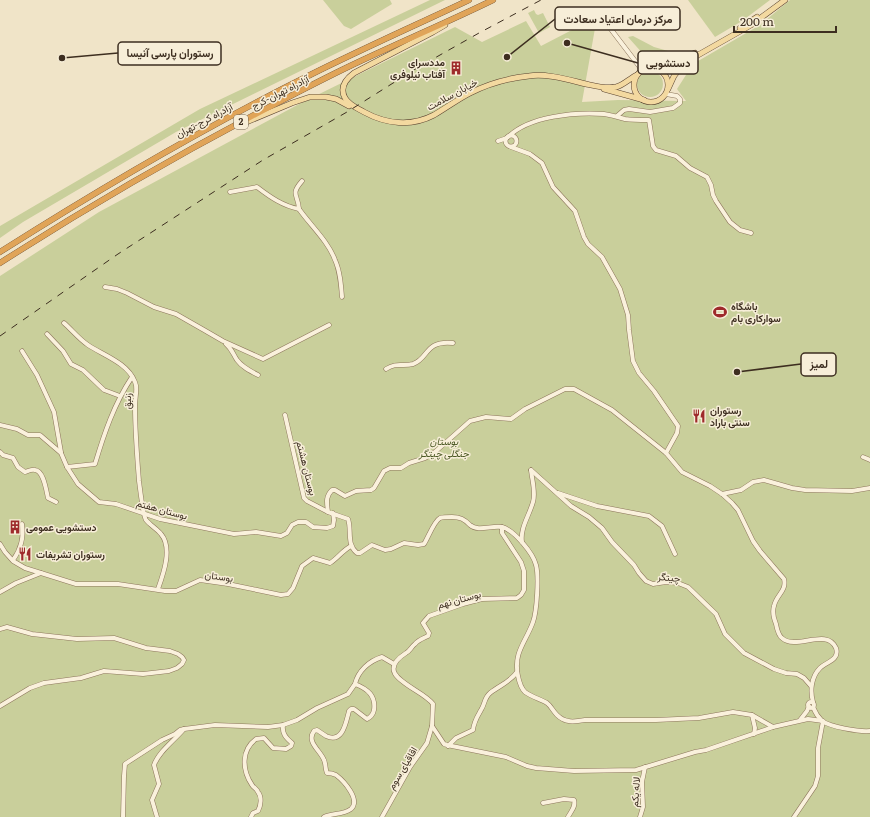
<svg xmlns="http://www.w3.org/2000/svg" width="870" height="817" viewBox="0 0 870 817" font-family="Literata,Vazirmatn,serif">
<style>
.green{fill:#c9cf9b}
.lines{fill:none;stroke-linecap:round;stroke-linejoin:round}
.minor-casing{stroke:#8d765c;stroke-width:5}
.major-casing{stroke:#5b4430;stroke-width:6}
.highway-casing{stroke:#5b4430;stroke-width:6}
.minor{stroke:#faf1dc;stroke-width:4}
.major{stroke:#f3d9a0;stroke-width:5}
.highway{stroke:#e0a458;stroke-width:5.5}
.rail{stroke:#3d2e20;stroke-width:1;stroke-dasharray:7 7;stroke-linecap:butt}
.labels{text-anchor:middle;stroke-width:3;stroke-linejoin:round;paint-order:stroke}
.shield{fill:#f7eed8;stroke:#756857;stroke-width:1}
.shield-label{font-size:9px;font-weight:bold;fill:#3d2e20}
.poi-label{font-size:10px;font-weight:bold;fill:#3d2e20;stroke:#f7eed8;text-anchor:start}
.street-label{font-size:10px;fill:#3d2e20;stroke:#f7eed8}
.park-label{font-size:10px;font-style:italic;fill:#4d5a26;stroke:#f7eed8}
.leader{fill:none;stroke:#3d2e20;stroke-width:1.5}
.callout-dot{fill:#3d2e20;stroke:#f7eed8;stroke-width:1.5}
.callout{fill:#f7eed8;stroke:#3d2e20;stroke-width:1.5}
.callout-label{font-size:11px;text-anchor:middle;font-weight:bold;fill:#3d2e20}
</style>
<rect width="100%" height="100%" fill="#f0e4c8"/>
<g class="green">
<polygon points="323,0 390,0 392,4 351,29 344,26"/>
<polygon points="430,0 445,0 176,132 23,222 0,238 0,226 200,109"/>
<polygon points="688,0 770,0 742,21 715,37"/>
<polygon points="790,0 870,0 870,817 0,817 0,276 99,212 301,103 455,27 482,42 526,21 541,46 597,17 582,102 618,100 686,101 677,89 693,64 760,25"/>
<polygon points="534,10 536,14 538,15 543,13 550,27 539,33 528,13"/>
<polygon points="633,36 654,47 668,51 670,60 650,60 644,55 628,37"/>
<circle cx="650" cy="84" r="13"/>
</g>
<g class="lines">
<g class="minor-casing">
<g id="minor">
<polyline points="597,11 642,70"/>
<polyline points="617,116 624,110 629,109 650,112 673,108 680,103 680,99 677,96 666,94"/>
<circle cx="511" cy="141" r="5.5"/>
<path d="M508,137C529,116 575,112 604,114C611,115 618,117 625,119C632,120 641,120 649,120L653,146L656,150L676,156L690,168L707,177L711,185L713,195L716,201L730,222L740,230L751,233"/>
<polyline points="498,141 507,138"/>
<polyline points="511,147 530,154 542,163 553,187 575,211 584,237 588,244 602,257 620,289 628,315 629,330 633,361 639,373 654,391 678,426 677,433 666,453"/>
<path d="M302,181C290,195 298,194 299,209C311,226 328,241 335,260C340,271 341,284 342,297"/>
<path d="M230,192L257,187C270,197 283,206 299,209"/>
<polyline points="105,287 117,289 127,293 154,307 176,314 204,330 223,341 263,359 329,325"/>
<path d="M64,323C72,330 79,339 88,345C103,355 128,363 135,382C138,388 135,398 135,406C135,431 137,456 139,481C140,488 143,516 146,520C150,525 157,529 161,534C173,548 163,575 158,589"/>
<polyline points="47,334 63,351 71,364 83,370 104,390 120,396"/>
<path d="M226,344C232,349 233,354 237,360C242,367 250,371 258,375"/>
<polyline points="22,351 37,375 54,412 61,452"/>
<path d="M386,369C397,362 402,367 413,364C429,359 424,340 453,343"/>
<polyline points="285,415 304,498 307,501 328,512"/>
<polyline points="0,425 17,429 28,435 40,435 61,453 67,467 78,484 99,502 116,504 160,519 234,534 256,532 281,536 287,533 292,525 298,522 306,522 313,527 327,528 333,526 334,520 333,513"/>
<path d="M0,452L3,455L13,458L18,467L25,472C28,471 32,469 35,470C44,471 46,490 48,498L56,502"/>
<polyline points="863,457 870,460"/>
<path d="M67,467L95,464C104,434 114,404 132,377"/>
<polyline points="531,470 571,506 589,517 602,528 612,542 634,565 639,573 646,581 653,584 666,582 678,583 688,587 716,614 725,634 744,653 774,669 786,673 797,674 804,678 811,686"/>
<polyline points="558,493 597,506 649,516 662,526 675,554"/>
<polyline points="722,494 741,490 753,482 764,480 792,488 805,490 852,491 870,488"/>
<path d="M522,542C520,528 529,516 533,502C536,493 532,480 531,470"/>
<path d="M0,544L5,552L13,561L25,568L76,584H118L165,591H176L200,580L228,584L281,595L288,594L293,588L302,566L313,558L330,563C338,558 342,551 351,546"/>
<path d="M13,560C21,549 24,537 22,524"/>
<polyline points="0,592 16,583 41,573"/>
<polyline points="0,629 7,627 32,634 77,639 114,638 146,648 170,651 178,654 182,657 184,660 182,664 177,668 169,671 143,674 104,671 81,678 44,683 30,688 0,706"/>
<circle cx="811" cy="705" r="3"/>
<path d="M813,707C815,712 818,717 822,721C831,727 859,732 870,731"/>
<polyline points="752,715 755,728 754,734"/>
<polyline points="800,720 807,711 809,706"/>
<path d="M432,726L444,744L447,745L506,757L527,766L536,768L574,771L636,770L695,752L706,750L773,727L752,715L733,712L699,718L656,720H585C574,722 565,723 557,715C553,711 551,706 547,703C540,699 532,697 525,692C521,688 519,681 518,676C513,652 526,642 533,622C537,611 539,576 536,565C533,553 514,530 502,527C492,525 478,532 470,525C464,519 460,517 452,517C448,517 443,517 440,518C434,521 428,538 424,544L418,545L404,543L391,549L385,550L372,545L360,553H357C346,544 352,530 348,519L328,512C327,503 325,497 332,490H335L345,496L356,491L371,490L374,488L384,471L390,468H401L409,463L425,458L435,452L470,421L486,417L511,419L525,409L565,389H574L612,410L666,453L682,472L710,486L722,494L732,503L738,510L753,541L760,551L784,579C787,591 776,595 774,606C772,612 774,619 776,624C777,629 778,635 782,638C796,651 827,627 836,648C840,660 826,662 820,668C811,677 810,691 813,702"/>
<polyline points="773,727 808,719 823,721 818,748 818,776 815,786 794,817"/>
<path d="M448,746L456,738L473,730C474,721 477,717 481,710C485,704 484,698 490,693C500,685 509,683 517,672"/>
<path d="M543,803L564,799L574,800C576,807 571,811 568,817"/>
<polyline points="123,817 124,776 125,764 162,740 175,734 180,730 184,729"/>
<path d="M157,817L152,800L159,784L154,765C159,751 175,740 184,729L215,725L268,727L283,725L297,720L317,708L348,694L355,684"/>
<path d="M251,817L253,813L258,811C261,805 262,797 258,792C257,789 254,788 252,785C242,770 241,750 256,739L264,738L273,748L286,749L291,746L292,743C285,737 282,733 283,725"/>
<path d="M324,817C332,813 343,815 351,809C361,800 344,781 336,775C334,774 330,773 327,773C325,769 326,764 324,760C320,750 306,742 314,731L317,730C320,732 323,734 326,736C343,744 346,722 349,711L351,709H354L367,719C371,717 373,715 374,710C376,696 368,689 355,684C358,671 369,661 382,657L394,664"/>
<path d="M382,817L410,767L427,743L432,726L433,704C422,688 370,676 406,653C410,651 411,647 415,644C418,640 424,638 428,636L429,633L423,623L429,616L463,604L482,599L517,598L521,595L524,590V571L521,562L502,533V527"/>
<polyline points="640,817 643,807 642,782 645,767"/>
</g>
</g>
<g class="major-casing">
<g id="major">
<path d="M445,25L433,32L354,73C346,79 339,87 345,98C349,105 357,108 364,112C386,124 411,127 434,115C446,108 458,99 470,93C488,84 509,78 529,76C546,73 569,80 586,84C595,86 606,89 616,87C624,85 630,78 637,75"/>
<polyline points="740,28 757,17"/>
<path d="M651,68C667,65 680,61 695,53"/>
<circle cx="651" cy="85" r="17"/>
<polyline points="604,89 644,100"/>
<polyline points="668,89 674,76 684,63 751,25 785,0"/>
<polyline points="237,126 292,103 310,97 326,97 336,99 349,106"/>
</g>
</g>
<g class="highway-casing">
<g id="highway">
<path d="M0,252C101,188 203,128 310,75C362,49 416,25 469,0"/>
<path d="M0,263C89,206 181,153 275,104C300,91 325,78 350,66C398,43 446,23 493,0"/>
</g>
</g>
<use href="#minor" class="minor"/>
<use href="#major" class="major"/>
<use href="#highway" class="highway"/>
<polyline class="rail" points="0,336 118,254 263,160 347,112 417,68 479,33 541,0"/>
</g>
<defs>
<g id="building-bare" transform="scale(1.08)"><path d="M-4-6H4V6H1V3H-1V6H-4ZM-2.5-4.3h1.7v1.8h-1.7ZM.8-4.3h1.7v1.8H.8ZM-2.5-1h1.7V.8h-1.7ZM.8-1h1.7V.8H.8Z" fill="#9e2a2b" stroke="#f7eed8" stroke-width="2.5" paint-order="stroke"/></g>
<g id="stadium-bare" transform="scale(1.08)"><path d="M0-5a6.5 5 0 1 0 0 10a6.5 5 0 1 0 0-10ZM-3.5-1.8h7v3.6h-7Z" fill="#9e2a2b" stroke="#f7eed8" stroke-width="2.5" paint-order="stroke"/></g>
<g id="restaurant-bare" transform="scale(1.08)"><path d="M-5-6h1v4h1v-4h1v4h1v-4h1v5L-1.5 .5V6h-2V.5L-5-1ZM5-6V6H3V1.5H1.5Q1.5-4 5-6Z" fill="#9e2a2b" stroke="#f7eed8" stroke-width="2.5" paint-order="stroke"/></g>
</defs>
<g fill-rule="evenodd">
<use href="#building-bare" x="456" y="68"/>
<use href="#stadium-bare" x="720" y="312"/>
<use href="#restaurant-bare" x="699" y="416"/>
<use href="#building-bare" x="15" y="527"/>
<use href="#restaurant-bare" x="25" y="554"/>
</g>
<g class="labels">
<rect class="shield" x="234" y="115" width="14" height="14" rx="3"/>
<g class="shield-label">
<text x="241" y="125">2</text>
</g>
<g class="poi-label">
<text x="445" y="66" text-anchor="end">مددسرای<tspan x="445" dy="12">آفتاب نیلوفری</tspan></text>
<text x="731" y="310">باشگاه<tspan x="731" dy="12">سوارکاری بام</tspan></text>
<text x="710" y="414">رستوران<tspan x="710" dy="12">سنتی باراد</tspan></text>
<text x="26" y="531">دستشویی عمومی</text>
<text x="36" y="558">رستوران تشریفات</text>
</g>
<g class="street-label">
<text transform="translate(280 92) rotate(-27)" y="4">آزادراه تهران-کرج</text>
<text transform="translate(452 94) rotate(-28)" y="4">خیابان سلامت</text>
<text transform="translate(204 120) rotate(-28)" y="4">آزادراه کرج-تهران</text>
<text transform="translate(127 401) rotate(-89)" y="4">زنبق</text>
<text transform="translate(307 468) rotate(76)" y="4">بوستان هشتم</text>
<text transform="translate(162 509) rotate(15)" y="4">بوستان هفتم</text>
<text transform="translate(219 576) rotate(8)" y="4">بوستان</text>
<text transform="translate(669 577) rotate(5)" y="4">چیتگر</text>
<text transform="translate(459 599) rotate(-15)" y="4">بوستان نهم</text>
<text transform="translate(402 768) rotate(-59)" y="4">اقاقیای سوم</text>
<text transform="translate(635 792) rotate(-86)" y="4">لاله یکم</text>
</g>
<g class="park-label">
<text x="444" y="445">بوستان<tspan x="444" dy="12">جنگلی چیتگر</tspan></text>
</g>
</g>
<path class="leader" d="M507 57L555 19M62 58L118 53M567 43L638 63M737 372L801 364"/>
<g class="callout-dot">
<circle cx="507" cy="57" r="4"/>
<circle cx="62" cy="58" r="4"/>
<circle cx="567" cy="43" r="4"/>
<circle cx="737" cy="372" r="4"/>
</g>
<g class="callout">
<rect x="555" y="7" width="125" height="23" rx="4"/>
<rect x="118" y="42" width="103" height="23" rx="4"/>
<rect x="638" y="51" width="60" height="23" rx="4"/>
<rect x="801" y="353" width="35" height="23" rx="4"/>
</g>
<g class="callout-label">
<text x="618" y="23">مرکز درمان اعتیاد سعادت</text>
<text x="170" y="57">رستوران پارسی آنیسا</text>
<text x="668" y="67">دستشویی</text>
<text x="819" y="368">لمیز</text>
</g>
<path d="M734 26v6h102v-6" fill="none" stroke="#3d2e20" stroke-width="2"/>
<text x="740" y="26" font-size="12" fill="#3d2e20" stroke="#f7eed8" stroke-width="3" paint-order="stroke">200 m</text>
</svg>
